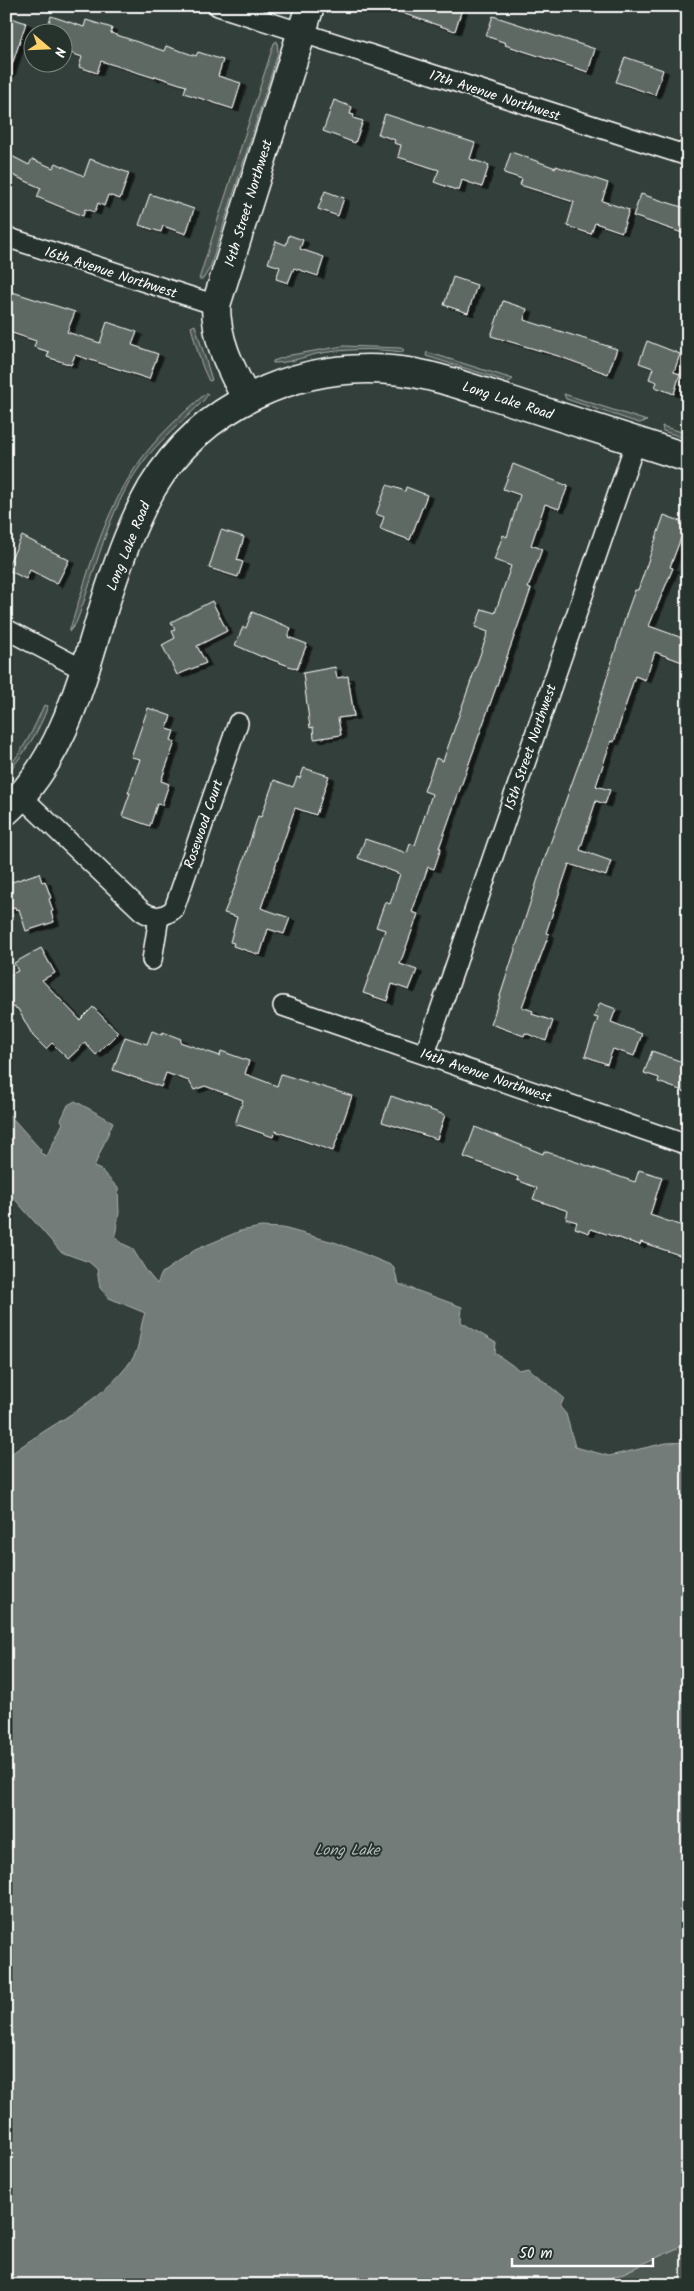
<svg xmlns="http://www.w3.org/2000/svg" width="694" height="2291" viewBox="0 0 694 2291" font-family="Kalam,sans-serif">
<style>
.green{fill:#4d5853;stroke:#a6aca9}
.water{fill:#737b78;stroke:#abb0ae}
.building{fill:#5f6964;stroke:#fff;filter:url(#shadow)}
.lines{fill:none;stroke-linecap:round;stroke-linejoin:round}
.street-casing{stroke:#fff;stroke-width:22}
.secondary-casing{stroke:#fff;stroke-width:31}
.street{stroke:#26332d;stroke-width:19}
.secondary{stroke:#26332d;stroke-width:28}
.labels{text-anchor:middle;stroke-width:4;stroke-linejoin:round;paint-order:stroke}
.street-label{font-size:14px;fill:#fff;stroke:#26332d}
.water-label{font-size:15px;font-style:italic;fill:#b9bdbc;stroke:#26332d}
</style>
<defs>
<filter id="shadow"><feDropShadow dx="5.5" dy="3" stdDeviation="0" flood-color="#0009"/></filter>
</defs>
<rect width="100%" height="100%" fill="#333f3a"/>
<filter id="ink" filterUnits="userSpaceOnUse"><feTurbulence type="fractalNoise" baseFrequency=".02" numOctaves="2"/><feDisplacementMap in="SourceGraphic" scale="10" xChannelSelector="R" yChannelSelector="G"/><feConvolveMatrix kernelMatrix="1 2 1 2 8 2 1 2 1" color-interpolation-filters="sRGB"/></filter>
<g filter="url(#ink)">
<g class="green">
<polygon points="277,41 278,53 210,268 203,279 199,279 274,43"/>
<path d="M195,325L212,380L209,381C200,364 196,345 191,327Z"/>
<path d="M343,346L401,348L404,350L402,352C374,348 344,349 316,354C301,358 288,363 273,363V361L291,355Z"/>
<polygon points="427,352 513,379 509,382 426,356"/>
<path d="M206,393L208,394L204,400C183,422 159,440 141,465C106,513 97,570 76,623L69,632C87,576 102,518 135,468C154,439 180,416 206,393Z"/>
<polygon points="564,394 647,421 639,423 566,399"/>
<polygon points="662,426 688,434 688,439 663,431"/>
<path d="M44,705L48,706C39,732 24,754 6,775V770C23,751 34,729 44,705Z"/>
<polygon points="688,2243 688,2285 587,2285 619,2275"/>
</g>
<path class="water" d="M75,1101L113,1122L94,1167L101,1170L118,1188L119,1213L115,1236L121,1243L132,1248L147,1272L157,1284L162,1273L195,1250L240,1231L261,1227L283,1228L337,1243L393,1266L399,1284L462,1307L461,1322L496,1343L495,1353L519,1370L528,1368L564,1398L560,1407L566,1414L575,1447L609,1456L666,1443L688,1442V2243L619,2275L587,2285H6V1458C48,1424 102,1404 133,1358C141,1346 139,1327 145,1313L109,1298L100,1288L97,1269L89,1262L61,1252L12,1196L6,1186V1111L41,1150L40,1153L47,1156L63,1123L61,1120L68,1105Z"/>
<g class="building">
<polygon points="391,6 463,6 455,31 390,9"/>
<polygon points="6,16 26,23 9,74 6,73"/>
<polygon points="51,16 84,27 86,20 112,28 111,33 164,51 166,46 196,56 198,52 223,60 218,76 241,83 233,109 184,93 186,86 155,76 155,78 101,61 97,73 79,67 82,57 62,50 62,32 46,32"/>
<polygon points="493,16 595,49 588,72 505,45 506,43 486,36"/>
<polygon points="625,57 663,70 655,95 616,82"/>
<polygon points="334,100 352,107 350,114 354,115 353,118 363,121 355,143 323,131"/>
<polygon points="385,114 475,143 470,159 489,165 482,187 462,180 459,191 434,182 439,170 398,157 401,145 394,143 395,140 378,134"/>
<polygon points="511,152 556,168 556,166 608,183 602,201 629,210 622,232 595,223 591,234 567,226 574,202 520,185 522,179 504,173"/>
<polygon points="6,153 29,165 32,159 53,168 56,163 84,176 90,159 129,173 120,199 108,195 104,206 98,203 95,212 85,209 83,216 37,197 41,188 6,172"/>
<polygon points="325,191 344,198 338,216 318,209"/>
<polygon points="150,194 194,209 186,234 163,226 161,232 139,225"/>
<polygon points="641,194 688,209 688,235 633,216"/>
<polygon points="289,235 303,240 300,249 324,257 318,276 294,268 288,283 276,279 280,267 268,263 276,241 286,245"/>
<polygon points="453,277 477,285 468,313 444,305"/>
<polygon points="6,290 75,312 67,332 100,343 107,322 137,332 132,345 158,354 149,379 75,355 71,365 47,357 49,352 34,347 36,341 6,331"/>
<polygon points="503,301 527,309 524,320 617,349 608,374 558,356 491,336"/>
<polygon points="647,341 680,354 674,372 680,374 674,394 655,387 657,382 649,379 653,368 639,363"/>
<polygon points="513,464 568,486 559,509 545,504 531,545 542,549 528,588 531,589 439,848 441,848 434,869 428,867 412,912 418,914 400,964 417,970 409,990 392,984 387,1001 363,993 385,930 376,927 385,902 390,904 400,874 358,858 365,839 407,853 410,844 415,845 432,794 424,791 436,758 443,761 488,632 475,627 482,609 495,613 511,566 494,560 503,535 507,537 520,495 503,489"/>
<polygon points="387,485 405,491 406,487 427,495 410,540 380,529 384,517 376,514"/>
<polygon points="664,515 688,524 688,541 681,538 670,567 673,568 649,626 688,640 688,646 682,662 655,652 645,680 635,676 614,742 611,741 596,786 610,790 605,804 596,801 580,850 611,861 606,876 569,864 546,933 549,934 522,1007 533,1011 532,1014 553,1021 546,1041 525,1033 524,1036 491,1024 542,866 590,733 627,612 635,590 638,590"/>
<polygon points="221,530 244,537 237,560 243,562 238,577 209,568"/>
<polygon points="22,536 69,560 57,584 30,570 26,579 6,569"/>
<polygon points="212,601 227,631 197,646 206,663 177,675 162,645 175,638 172,631 175,630 171,622"/>
<polygon points="252,612 291,628 288,637 307,644 297,669 262,656 262,657 235,645 243,627 246,628"/>
<polygon points="335,667 337,678 348,676 354,716 338,718 341,735 314,739 313,727 310,728 303,673"/>
<polygon points="148,708 171,716 167,729 174,731 171,740 175,742 161,781 169,784 162,805 157,804 150,826 122,816 130,793 128,793 140,759 131,757"/>
<polygon points="304,768 329,776 316,815 295,808 261,908 290,918 284,934 268,929 260,955 233,946 234,943 230,942 237,917 224,913 236,884 258,816 261,817 274,780 293,787 297,777 300,778"/>
<polygon points="39,873 42,882 45,881 51,898 49,899 53,911 51,912 54,922 26,931 19,909 16,910 15,907 6,910 6,884"/>
<polygon points="41,948 55,973 42,980 80,1020 93,1007 118,1033 96,1055 85,1043 68,1059 52,1043 46,1049 33,1036 18,1009 6,1004 6,977 18,971 14,963"/>
<polygon points="600,1003 616,1009 611,1022 642,1034 634,1056 613,1049 607,1064 585,1056 598,1018 594,1017"/>
<polygon points="152,1031 162,1035 163,1032 181,1039 180,1042 220,1056 221,1051 249,1061 245,1074 277,1086 281,1074 352,1096 333,1151 275,1131 273,1137 235,1124 243,1100 205,1086 194,1090 189,1081 166,1073 161,1087 113,1070 125,1037 147,1044"/>
<polygon points="652,1051 688,1064 688,1093 658,1082 659,1078 644,1073"/>
<polygon points="391,1096 445,1115 437,1139 382,1122"/>
<polygon points="475,1127 543,1154 544,1151 635,1182 639,1170 662,1177 650,1215 688,1228 688,1258 641,1242 640,1245 591,1229 589,1233 575,1228 577,1222 566,1219 568,1211 533,1199 537,1188 517,1180 518,1177 464,1157"/>
</g>
<g class="lines">
<g class="street-casing">
<g id="street">
<polyline points="218,6 688,156"/>
<polyline points="6,237 216,305"/>
<polyline points="6,629 84,670"/>
<path d="M22,797L142,911C154,919 163,918 174,909L238,723"/>
<polyline points="152,960 159,917"/>
<polyline points="283,1006 688,1145"/>
<polyline points="425,1054 636,441"/>
</g>
</g>
<g class="secondary-casing">
<g id="secondary">
<path d="M246,398C230,367 216,341 216,305L310,6"/>
<path d="M6,811C67,756 84,669 108,594C120,558 133,521 152,488C201,406 297,362 391,370C432,373 472,389 511,401C570,420 629,439 688,458"/>
</g>
</g>
<use href="#street" class="street"/>
<use href="#secondary" class="secondary"/>
</g>
</g>
<g class="labels">
<g class="street-label">
<text transform="translate(495 95) rotate(18)" y="5">17th Avenue Northwest</text>
<text transform="translate(248 203) rotate(-73)" y="5">14th Street Northwest</text>
<text transform="translate(111 272) rotate(18)" y="5">16th Avenue Northwest</text>
<text transform="translate(508 400) rotate(18)" y="5">Long Lake Road</text>
<text transform="translate(128 546) rotate(-68)" y="5">Long Lake Road</text>
<text transform="translate(530 747) rotate(-71)" y="5">15th Street Northwest</text>
<text transform="translate(203 824) rotate(-71)" y="5">Rosewood Court</text>
<text transform="translate(486 1075) rotate(19)" y="5">14th Avenue Northwest</text>
</g>
<g class="water-label">
<text x="347" y="1855">Long Lake</text>
</g>
</g>
<rect width="694" height="2291" fill="none" stroke="#26332d" stroke-width="25"/>
<rect x="12" y="12" width="669" height="2266" fill="none" stroke="#fff" stroke-width="2" filter="url(#ink)"/>
<g transform="translate(48 48) rotate(109)"><circle r="24" fill="#26332d" stroke="#7d8581"/>
<path d="M0-4L9 19L0 12L-9 19Z" fill="#ffd166"/>
<text y="-8" font-size="14" font-weight="bold" text-anchor="middle" fill="#ffffff">N</text>
</g>
<path d="M512 2258v8h141v-8" fill="none" stroke="#ffffff" stroke-width="2.5"/>
<text x="519" y="2258" font-size="15" fill="#ffffff" stroke="#26332d" stroke-width="4" paint-order="stroke">50 m</text>
</svg>
